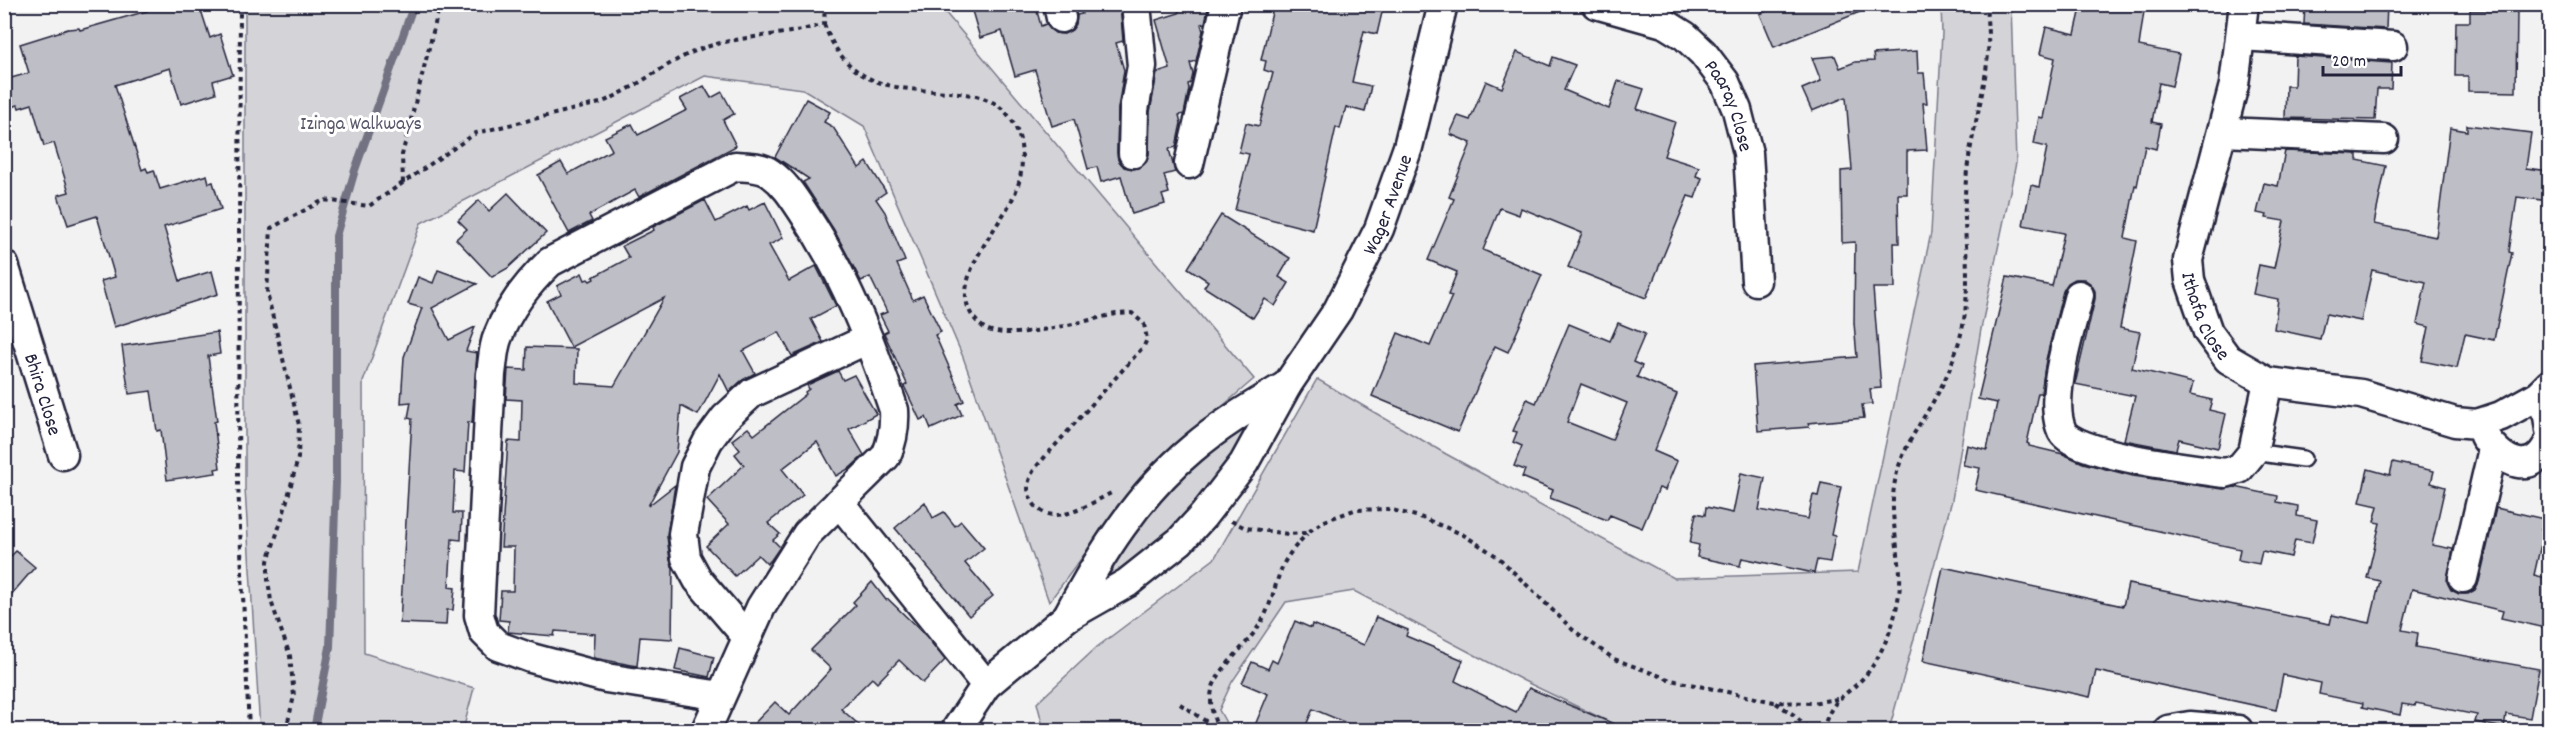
<svg xmlns="http://www.w3.org/2000/svg" width="2554" height="735" viewBox="0 0 2554 735" font-family="Dekko,sans-serif">
<style>
.green{fill:#d3d3d8;stroke:#7a7a8a;stroke-width:1.5}
.lines{fill:none;stroke-linecap:round;stroke-linejoin:round}
.stream{stroke:#727282;stroke-width:8}
.building{fill:#bebec6;stroke:#22223b;stroke-width:1.5;fill-rule:evenodd}
.service-casing{stroke:#22223b;stroke-width:20}
.minor-casing{stroke:#22223b;stroke-width:33}
.path{stroke:#22223b;stroke-width:4;stroke-dasharray:4.5 4.5;stroke-linecap:butt}
.service{stroke:#fff;stroke-width:15}
.minor{stroke:#fff;stroke-width:28}
.labels{text-anchor:middle;stroke-width:6;stroke-linejoin:round;paint-order:stroke}
.street-label{font-size:20px;fill:#22223b;stroke:#fff}
.park-label{font-size:20px;fill:#57576a;stroke:#fff}
</style>
<rect width="100%" height="100%" fill="#f2f2f3"/>
<filter id="ink" filterUnits="userSpaceOnUse"><feTurbulence type="fractalNoise" baseFrequency=".0167" numOctaves="2"/><feDisplacementMap in="SourceGraphic" scale="12" xChannelSelector="R" yChannelSelector="G"/><feConvolveMatrix kernelMatrix="1 2 1 2 8 2 1 2 1" color-interpolation-filters="sRGB"/></filter>
<g filter="url(#ink)">
<g class="green">
<polygon points="245,5 939,5 1254,379 1144,474 1049,602 963,357 864,126 803,89 705,76 421,223 363,382 364,653 474,688 463,730 260,730 245,489"/>
<polygon points="1941,5 2011,5 2016,163 1981,329 1952,500 1889,730 1626,730 1524,681 1354,591 1286,602 1232,682 1219,710 1230,730 1044,730 1037,703 1097,647 1214,559 1317,379 1446,454 1674,578 1858,572 1931,233 1942,33"/>
<polygon points="1245,424 1251,430 1218,485 1142,562 1098,582 1162,490"/>
</g>
<g class="lines">
<polyline class="stream" points="314,730 330,647 336,482 336,236 355,170 414,4"/>
</g>
<g class="building">
<polygon points="145,4 199,4 210,38 220,34 233,75 213,81 216,93 181,104 170,68 115,85 142,170 146,168 148,172 154,170 160,189 207,175 209,183 213,182 221,209 164,227 180,281 212,271 218,294 114,327 101,281 115,277 97,216 68,225 58,195 69,192 54,143 44,146 32,104 19,108 18,105 12,107 4,80 29,73 20,44 68,29 79,28 80,30 147,11"/>
<polygon points="970,4 1035,4 1041,26 1046,24 1055,33 1064,34 1072,30 1076,24 1077,15 1082,14 1079,4 1120,4 1123,41 1116,43 1124,70 1118,109 1117,153 1118,160 1124,167 1133,169 1141,167 1147,161 1149,154 1150,112 1157,73 1170,69 1156,20 1179,13 1177,4 1209,4 1205,23 1201,24 1203,31 1196,61 1190,63 1193,74 1191,83 1188,84 1189,89 1184,114 1179,115 1181,123 1176,147 1169,149 1175,172 1164,175 1169,193 1162,195 1165,204 1132,214 1121,176 1101,182 1097,167 1088,169 1074,119 1052,126 1035,70 1015,76 1002,31 980,38"/>
<polygon points="1274,4 1384,4 1377,34 1364,31 1352,82 1371,86 1365,112 1346,107 1340,129 1336,127 1313,230 1235,210 1249,154 1239,152 1246,123 1259,126 1273,73 1264,70 1266,61 1261,60"/>
<polygon points="1783,4 1876,4 1877,5 1774,47 1760,14"/>
<polygon points="2082,4 2145,4 2139,46 2179,54 2172,86 2159,83 2152,122 2161,124 2156,149 2145,146 2137,186 2135,185 2125,238 2137,241 2120,328 2140,332 2132,368 2193,383 2190,395 2212,400 2209,410 2226,414 2218,448 2179,439 2176,450 2124,440 2135,396 2075,384 2095,299 2095,291 2091,284 2084,279 2075,279 2068,283 2063,291 2046,360 2041,393 2038,393 2027,443 2029,444 2029,446 2063,454 2083,463 2133,476 2223,489 2235,487 2278,496 2277,502 2298,506 2297,516 2317,520 2312,543 2295,540 2291,557 2262,551 2259,564 2238,560 2240,549 1975,490 1980,468 1963,465 1967,445 1987,450 1997,403 1978,399 2007,277 2052,286 2064,233 2023,225 2031,185 2039,187 2047,147 2034,144 2039,117 2043,118 2055,58 2040,54 2046,27 2075,34"/>
<polygon points="2305,4 2387,4 2386,29 2304,24"/>
<polygon points="2470,10 2517,10 2516,92 2468,91 2468,76 2455,76 2456,22 2470,22"/>
<polygon points="1917,51 1918,73 1924,73 1927,103 1923,103 1927,150 1907,151 1907,194 1898,194 1899,243 1894,243 1895,288 1873,288 1881,388 1870,389 1872,404 1862,405 1864,418 1808,423 1809,427 1758,431 1753,366 1857,357 1854,323 1855,242 1842,243 1841,171 1852,170 1846,97 1812,111 1802,89 1821,81 1812,58 1835,56 1840,68 1855,62 1874,61 1873,54"/>
<polygon points="1517,52 1550,66 1553,57 1575,65 1564,90 1609,109 1618,81 1644,89 1637,109 1675,122 1664,156 1699,167 1696,176 1702,178 1695,198 1688,196 1646,298 1568,267 1582,233 1521,208 1519,215 1500,208 1483,250 1542,275 1508,352 1495,346 1458,432 1372,396 1398,333 1430,346 1452,296 1448,295 1457,272 1428,260 1454,199 1449,197 1471,143 1450,134 1458,116 1470,120 1486,81 1502,88"/>
<polygon points="2295,56 2392,63 2391,89 2377,89 2375,120 2285,118 2286,86 2294,86"/>
<polygon points="704,86 711,98 722,92 734,114 723,120 736,146 639,197 635,190 589,215 592,221 569,233 538,175 561,162 568,174 612,150 605,137 632,124 638,135 687,110 680,99"/>
<polygon points="806,99 830,112 824,122 833,127 859,168 867,162 886,192 876,199 885,212 905,261 897,264 913,300 923,295 941,332 935,335 964,401 957,404 962,415 931,429 926,417 920,420 904,386 907,384 884,333 888,331 880,315 887,312 870,277 861,281 834,230 803,182 809,179 775,157"/>
<polygon points="2467,125 2531,133 2526,168 2550,171 2550,201 2517,197 2509,252 2512,253 2494,340 2465,334 2457,368 2422,361 2429,327 2417,324 2426,282 2372,270 2361,321 2326,314 2320,339 2274,329 2278,299 2253,294 2259,265 2274,268 2284,221 2266,218 2267,215 2257,213 2264,183 2278,186 2285,151 2357,154 2357,160 2386,166 2374,224 2436,237 2450,128 2467,131"/>
<polygon points="508,193 546,233 508,268 492,277 456,239 467,229 458,220 479,200 489,211"/>
<polygon points="705,200 716,222 747,206 749,210 765,202 783,238 769,245 789,281 816,266 836,306 811,319 823,342 792,356 779,332 743,351 755,373 741,381 729,392 720,374 698,415 681,406 677,452 648,506 675,485 667,536 670,560 673,569 672,639 640,637 637,666 594,658 595,634 555,631 554,636 508,632 509,621 499,620 501,591 513,591 514,547 501,547 508,441 521,442 522,400 506,399 508,369 526,370 527,347 577,349 576,383 614,386 664,298 571,347 547,301 561,294 557,286 582,273 585,280 588,279 590,281 594,279 593,277 629,258 622,246 654,230 653,227"/>
<polygon points="1221,215 1290,258 1279,277 1289,283 1275,306 1265,299 1253,318 1204,287 1208,281 1188,268"/>
<polygon points="438,270 477,284 432,308 449,340 475,327 466,351 477,353 472,423 468,422 465,472 455,471 453,513 462,513 461,540 452,539 449,587 455,588 453,610 447,610 446,625 400,623 412,419 408,418 411,402 401,403 404,357 422,308 408,304 418,277 433,283"/>
<path d="M1618,323L1645,334L1633,362L1642,366L1637,377L1677,394L1654,451L1677,461L1665,490L1659,488L1642,528L1610,515L1607,520L1550,498L1553,490L1522,477L1525,470L1514,466L1522,446L1513,442L1517,432L1513,431L1527,399L1536,403L1569,324L1610,341ZM1581,384L1627,403L1612,440L1567,422Z"/>
<polygon points="217,332 220,354 208,356 217,421 214,422 220,468 215,469 216,473 167,480 161,430 157,431 151,391 129,394 122,346"/>
<polygon points="838,371 843,380 854,375 876,414 849,429 864,455 850,468 836,476 817,442 782,469 803,495 768,523 780,534 773,540 780,547 771,560 767,564 758,555 735,576 706,546 729,524 707,500 744,465 735,454 740,450 732,440 748,428 754,435 806,394 805,392 809,389 807,385"/>
<polygon points="2393,462 2434,471 2431,483 2445,487 2432,545 2453,549 2447,582 2451,590 2459,594 2468,594 2475,590 2479,582 2496,508 2544,519 2541,530 2544,531 2534,575 2550,579 2550,629 2501,618 2503,611 2412,589 2402,630 2418,633 2416,647 2539,669 2530,718 2506,714 2504,728 2475,722 2477,715 2416,703 2415,706 2402,704 2400,715 2362,707 2363,703 2319,694 2321,683 2283,675 2276,710 2096,671 2090,697 1923,661 1943,567 2123,606 2128,584 2330,624 2332,615 2370,623 2380,581 2367,578 2380,523 2374,522 2378,506 2360,502 2368,469 2390,475"/>
<polygon points="1741,473 1765,478 1759,510 1808,519 1813,495 1818,496 1821,483 1841,487 1831,535 1835,536 1830,562 1817,560 1814,573 1742,558 1740,566 1697,557 1699,545 1690,543 1696,513 1705,515 1706,507 1733,513"/>
<polygon points="925,502 933,518 944,512 955,526 961,521 984,548 965,563 993,596 969,616 895,528"/>
<polygon points="16,551 35,567 4,603 4,563"/>
<polygon points="872,582 886,600 888,599 926,636 945,660 923,683 899,660 877,683 872,678 841,709 865,730 748,730 775,702 789,715 831,669 811,650 856,605 853,602"/>
<polygon points="1376,617 1408,630 1406,636 1463,660 1455,681 1516,712 1529,688 1628,730 1363,730 1313,709 1304,730 1253,730 1268,694 1242,683 1252,662 1268,669 1272,660 1277,663 1295,621 1311,628 1312,624 1364,645"/>
<polygon points="680,648 714,657 709,677 675,670"/>
</g>
<g class="lines">
<g class="service-casing">
<polyline id="service" points="2253,452 2303,459"/>
</g>
<g class="minor-casing">
<g id="minor">
<polyline points="1058,4 1061,18"/>
<path id="s1" d="M1596,4L1664,23L1685,36L1703,53L1725,82L1737,110L1748,153L1756,281"/>
<path id="s2" d="M2244,4L2234,85L2188,260L2190,280L2208,332L2228,359L2268,382L2361,394L2455,422L2477,424L2501,416L2539,395L2550,384"/>
<polyline points="2241,36 2393,46"/>
<polyline points="2223,132 2384,139"/>
<polyline points="1133,153 1134,110 1142,66 1136,4"/>
<polyline points="1189,164 1226,4"/>
<path id="s3" d="M4,265L63,455"/>
<path d="M2079,295C2071,328 2047,399 2062,431C2073,455 2196,469 2225,473L2239,469L2253,452L2268,382"/>
<polyline points="2539,395 2548,416 2550,430"/>
<path d="M2484,436C2502,463 2533,479 2550,440"/>
<polyline points="839,502 986,685"/>
<polyline points="2463,578 2493,449"/>
<path d="M1067,617C1100,555 1138,494 1192,449C1221,424 1254,405 1287,385"/>
<polyline points="746,636 698,580 686,558 683,534 695,467 708,441 725,418 752,393 868,339"/>
<path d="M706,730L761,607L807,534L886,456C893,440 895,427 894,410C871,342 845,275 805,215C795,200 786,184 770,173C760,166 747,167 735,166L550,262C528,283 509,307 498,336C493,347 493,362 491,374L479,615L484,632L498,646L531,658L606,678L721,696"/>
<path id="s4" d="M956,730L986,685L1067,617L1127,583L1180,541L1203,516L1244,463L1287,385L1338,310L1379,229L1408,147L1443,4"/>
<polyline points="2168,730 2190,726 2238,730"/>
</g>
</g>
<g class="path">
<polyline points="240,4 238,483 249,730"/>
<path d="M824,24C866,138 988,51 1018,133C1024,151 1023,174 1016,191C1002,228 935,290 983,327C1005,344 1087,320 1116,314L1132,313L1144,324L1147,339L1144,346L1035,468C1029,478 1025,488 1031,499C1048,533 1089,504 1111,493"/>
<polyline points="403,183 402,155 440,4"/>
<polyline points="1231,521 1246,528 1288,534 1307,533 1322,522 1354,510 1388,509 1420,517 1462,534 1498,557 1573,630 1614,659 1671,680 1774,702 1811,703 1837,699"/>
<polyline points="1776,703 1794,715 1810,730"/>
<polyline points="1180,704 1216,728"/>
<path d="M286,730L294,696L290,656L271,601L268,580V561L284,512L298,458L299,425L267,293L271,228L324,200L369,206L476,133L600,103C633,90 661,66 693,52C734,34 782,38 824,24L825,4"/>
<path d="M1219,730C1213,718 1209,704 1212,690C1217,670 1246,646 1258,627C1272,607 1274,584 1284,563C1290,552 1298,543 1307,534"/>
<path d="M1823,730C1833,693 1849,697 1869,671C1879,657 1888,638 1893,622C1897,607 1901,589 1900,573C1898,544 1890,517 1894,487C1899,451 1921,424 1938,393C1948,375 1956,354 1961,334C1974,283 1961,231 1966,180C1970,137 1984,97 1988,54C1989,38 1987,21 1986,4"/>
</g>
<use href="#service" class="service"/>
<use href="#minor" class="minor"/>
</g>
</g>
<g class="labels">
<g class="street-label">
<text dy="7" stroke="none"><textPath href="#s1" startOffset="180">Paaray Close</textPath></text>
<text dy="7" stroke="none"><textPath href="#s4" startOffset="694">Wager Avenue</textPath></text>
<text dy="7" stroke="none"><textPath href="#s2" startOffset="322">Ithafa Close</textPath></text>
<text dy="7" stroke="none"><textPath href="#s3" startOffset="135">Bhira Close</textPath></text>
</g>
<g class="park-label">
<text x="361" y="129">Izinga Walkways</text>
</g>
</g>
<rect width="2554" height="735" fill="none" stroke="#fff" stroke-width="24"/>
<rect x="12" y="12" width="2530" height="711" fill="none" stroke="#22223b" stroke-width="2" filter="url(#ink)"/>
<path d="M2323 66v9h78v-9" fill="none" stroke="#22223b" stroke-width="3"/>
<text x="2332" y="66" font-size="18" fill="#22223b" stroke="#ffffff" stroke-width="4.5" paint-order="stroke">20 m</text>
</svg>
